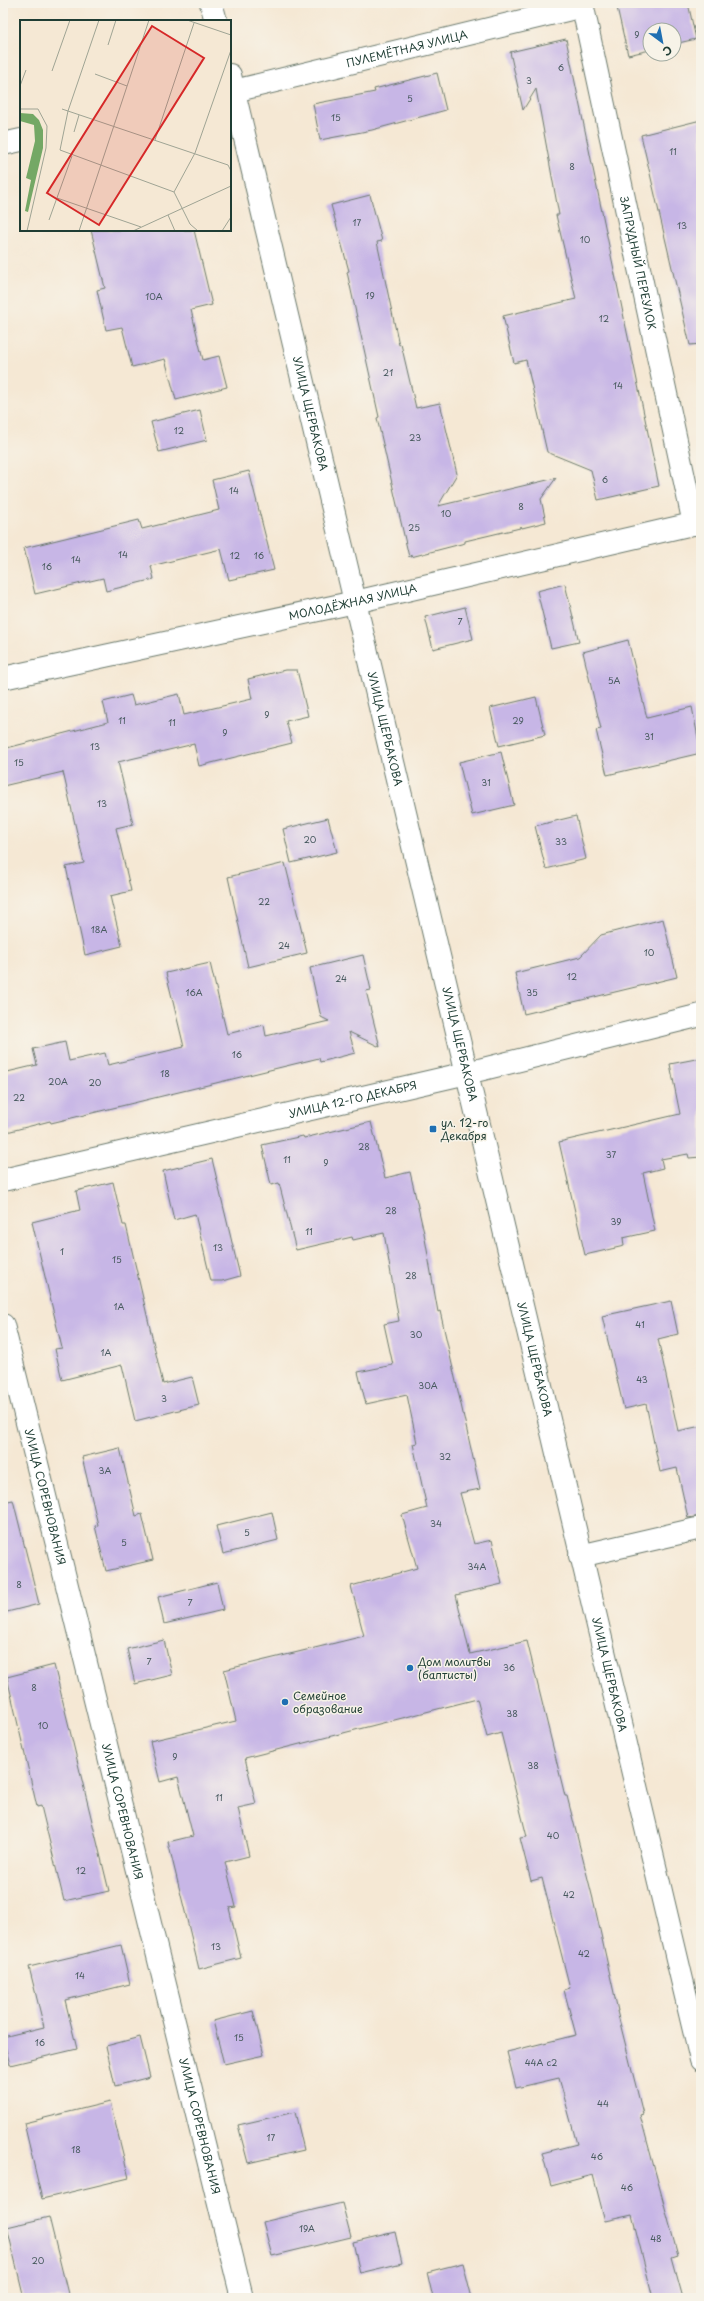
<svg xmlns="http://www.w3.org/2000/svg" width="704" height="2301" viewBox="0 0 704 2301" font-family="'Playpen Sans',sans-serif">
<style>
.building{fill:#c7b6e6}
.lines{fill:none;stroke-linecap:round;stroke-linejoin:round}
.street-casing{stroke:#6a796c;stroke-width:24}
.secondary-casing{stroke:#6a796c;stroke-width:24}
.street{stroke:#fff;stroke-width:22}
.secondary{stroke:#fff;stroke-width:22}
.poi-dot{fill:#1f6fb2;stroke:#f7f3e8;stroke-width:1.5}
.labels{text-anchor:middle;stroke-width:3;stroke-linejoin:round;paint-order:stroke}
.number-label{font-size:9px;fill:#495b60}
.street-label{font-size:11px;fill:#1f3d34;stroke:#f7f3e8}
.poi-label{font-size:11px;fill:#1f3d34;stroke:#f7f3e8;text-anchor:start}
.inset-road{fill:none;stroke:#9fa494;stroke-width:1}
.view{fill:#d62828;fill-opacity:0.15;stroke:#d62828;stroke-width:2}
.inset-edge{fill:none;stroke:#1f3d34;stroke-width:2}
</style>
<rect width="100%" height="100%" fill="#f7f3e8"/>
<filter id="ink" filterUnits="userSpaceOnUse"><feTurbulence type="fractalNoise" baseFrequency=".025" numOctaves="2"/><feDisplacementMap in="SourceGraphic" scale="8" xChannelSelector="R" yChannelSelector="G"/><feConvolveMatrix kernelMatrix="1 2 1 2 8 2 1 2 1" color-interpolation-filters="sRGB"/></filter>
<filter id="wash" filterUnits="userSpaceOnUse"><feTurbulence type="fractalNoise" baseFrequency=".012" numOctaves="4" result="noise"/><feDisplacementMap in="SourceGraphic" scale="16" xChannelSelector="R" yChannelSelector="G"/><feGaussianBlur stdDeviation="0.9" result="paint"/><feColorMatrix in="noise" values="0 0 0 0 0 0 0 0 0 0 0 0 0 0 0 0 0 1.4 0 .05"/><feComposite in="paint" operator="in"/></filter>
<g filter="url(#wash)">
<rect width="100%" height="100%" fill="#f5e8d4"/>
<g id="blocks">
<g class="building">
<polygon points="616,3 688,3 696,39 674,44 674,30 650,30 650,50 628,55"/>
<polygon points="566,39 659,486 598,500 591,470 547,452 526,360 514,363 503,316 576,299 556,215 559,215 536,89 523,110 510,52"/>
<polygon points="437,73 446,110 372,130 320,140 313,104 375,92 374,89"/>
<polygon points="701,120 701,344 690,345 641,135"/>
<polygon points="370,195 382,241 377,242 399,345 401,344 416,408 440,403 457,474 438,506 556,478 541,499 546,522 522,528 521,526 520,528 465,541 465,543 411,557 411,555 409,557 377,418 379,417 347,272 349,271 331,205"/>
<polygon points="91,230 194,230 212,305 191,310 203,360 219,356 227,387 176,400 165,359 132,367 122,327 106,330 97,290 105,288"/>
<polygon points="200,410 207,440 159,452 151,422"/>
<polygon points="249,471 274,570 229,580 221,549 151,566 154,579 106,591 103,578 35,594 24,548 139,520 142,529 219,510 212,480"/>
<polygon points="565,584 579,642 551,648 537,591"/>
<polygon points="465,607 473,639 433,649 425,617"/>
<polygon points="628,640 647,718 692,707 701,753 607,775 596,730 601,729 583,652"/>
<polygon points="285,670 297,670 308,716 286,721 292,743 199,766 194,744 118,762 133,824 116,828 131,891 110,896 122,946 85,955 66,867 84,863 63,772 3,786 3,749 108,722 103,702 131,695 134,705 179,694 184,715 252,699 248,679"/>
<polygon points="536,697 545,735 499,746 490,708"/>
<polygon points="501,752 514,805 472,815 459,762"/>
<polygon points="576,816 586,859 546,869 535,826"/>
<polygon points="328,818 337,852 291,863 283,829"/>
<polygon points="285,863 307,953 248,967 228,877"/>
<polygon points="663,919 677,977 524,1014 515,973 580,957 601,935"/>
<polygon points="363,955 371,990 366,991 380,1047 349,1032 355,1053 320,1062 319,1058 51,1123 50,1121 3,1133 3,1073 37,1065 33,1049 65,1042 69,1061 105,1053 108,1065 184,1047 166,973 210,963 227,1034 264,1025 266,1036 329,1021 321,1017 310,968"/>
<polygon points="701,1058 701,1157 689,1158 688,1154 661,1159 663,1168 643,1173 655,1231 623,1238 624,1246 585,1255 559,1142 680,1114 670,1064"/>
<polygon points="371,1122 385,1178 410,1172 424,1233 438,1312 440,1311 480,1489 460,1493 474,1544 492,1540 502,1584 456,1595 470,1654 527,1641 565,1796 567,1796 594,1903 618,2011 617,2011 643,2114 640,2115 678,2256 672,2258 683,2298 653,2298 632,2215 605,2221 593,2175 551,2186 542,2153 577,2144 559,2078 516,2088 507,2052 576,2035 564,1990 570,1988 542,1878 531,1881 520,1838 527,1837 501,1733 487,1737 477,1699 245,1758 256,1804 238,1808 249,1856 225,1862 236,1907 229,1908 241,1958 199,1969 168,1842 193,1836 178,1777 160,1782 150,1741 236,1721 224,1670 364,1636 351,1586 417,1568 402,1515 427,1508 413,1444 417,1443 407,1395 366,1404 358,1372 393,1365 384,1324 399,1321 384,1233 353,1240 352,1237 296,1250 279,1183 271,1185 262,1145 303,1136 304,1138"/>
<polygon points="212,1159 240,1276 222,1281 211,1281 195,1214 174,1220 163,1171"/>
<polygon points="113,1182 123,1225 126,1225 163,1384 192,1377 199,1405 135,1421 122,1365 62,1380 55,1349 62,1348 32,1222 80,1210 76,1191"/>
<polygon points="671,1301 678,1334 658,1339 678,1431 701,1426 701,1516 688,1518 677,1468 660,1472 646,1404 624,1409 602,1316"/>
<polygon points="120,1448 136,1516 142,1514 153,1560 106,1571 95,1526 98,1525 82,1457"/>
<polygon points="13,1500 39,1604 3,1613 3,1502"/>
<polygon points="272,1512 278,1540 223,1554 216,1526"/>
<polygon points="217,1582 223,1610 164,1624 158,1597"/>
<polygon points="164,1640 172,1675 135,1684 127,1649"/>
<polygon points="54,1665 109,1891 64,1901 41,1806 37,1807 7,1677"/>
<polygon points="121,1945 130,1984 65,2000 77,2049 10,2065 3,2037 44,2027 29,1967"/>
<polygon points="253,2011 264,2055 224,2064 213,2021"/>
<polygon points="140,2037 150,2077 115,2086 106,2046"/>
<polygon points="110,2102 129,2178 42,2199 24,2123"/>
<polygon points="295,2112 304,2150 248,2163 238,2125"/>
<polygon points="342,2203 351,2237 272,2256 263,2222"/>
<polygon points="49,2217 69,2298 24,2298 7,2227"/>
<polygon points="395,2232 402,2263 360,2273 353,2242"/>
<polygon points="463,2263 472,2298 433,2298 427,2272"/>
</g>
</g>
</g>
<g filter="url(#ink)">
<use href="#blocks" fill-opacity="0" stroke="#6a796c" stroke-width="1"/>
<g class="lines">
<g class="street-casing">
<g id="street">
<path id="s1" d="M582,3L694,524"/>
<path id="s2" d="M230,92L583,6"/>
<polyline points="3,144 21,140"/>
<path id="s3" d="M3,678L355,602L701,522"/>
<path id="s4" d="M3,1180L467,1073L701,1015"/>
<path id="s5" d="M3,1325L242,2298"/>
<polyline points="580,1556 701,1528"/>
</g>
</g>
<g class="secondary-casing">
<g id="secondary">
<polyline points="211,3 216,21"/>
<path id="s6" d="M230,75L701,2060"/>
</g>
</g>
<use href="#street" class="street"/>
<use href="#secondary" class="secondary"/>
</g>
</g>
<g class="poi-dot">
<rect x="429" y="1125" width="8" height="8" rx="2"/>
<circle cx="410" cy="1668" r="4"/>
<circle cx="285" cy="1702" r="4"/>
</g>
<g class="labels">
<g class="number-label">
<text x="637" y="38">9</text>
<text x="561" y="71">6</text>
<text x="529" y="84">3</text>
<text x="410" y="102">5</text>
<text x="336" y="121">15</text>
<text x="673" y="155">11</text>
<text x="572" y="170">8</text>
<text x="357" y="226">17</text>
<text x="682" y="229">13</text>
<text x="585" y="243">10</text>
<text x="370" y="299">19</text>
<text x="154" y="300">10А</text>
<text x="604" y="322">12</text>
<text x="388" y="376">21</text>
<text x="618" y="389">14</text>
<text x="179" y="434">12</text>
<text x="415" y="441">23</text>
<text x="605" y="483">6</text>
<text x="234" y="494">14</text>
<text x="521" y="510">8</text>
<text x="446" y="517">10</text>
<text x="414" y="531">25</text>
<text x="123" y="558">14</text>
<text x="235" y="559">12</text>
<text x="259" y="559">16</text>
<text x="76" y="563">14</text>
<text x="47" y="570">16</text>
<text x="460" y="625">7</text>
<text x="614" y="684">5А</text>
<text x="267" y="718">9</text>
<text x="122" y="724">11</text>
<text x="518" y="724">29</text>
<text x="172" y="726">11</text>
<text x="225" y="736">9</text>
<text x="649" y="740">31</text>
<text x="95" y="750">13</text>
<text x="19" y="766">15</text>
<text x="486" y="786">31</text>
<text x="102" y="807">13</text>
<text x="310" y="843">20</text>
<text x="561" y="845">33</text>
<text x="264" y="905">22</text>
<text x="99" y="933">18А</text>
<text x="284" y="949">24</text>
<text x="649" y="956">10</text>
<text x="572" y="980">12</text>
<text x="341" y="982">24</text>
<text x="194" y="996">16А</text>
<text x="532" y="996">35</text>
<text x="237" y="1058">16</text>
<text x="165" y="1077">18</text>
<text x="58" y="1085">20А</text>
<text x="95" y="1086">20</text>
<text x="19" y="1101">22</text>
<text x="364" y="1150">28</text>
<text x="611" y="1158">37</text>
<text x="287" y="1163">11</text>
<text x="326" y="1166">9</text>
<text x="391" y="1214">28</text>
<text x="616" y="1225">39</text>
<text x="309" y="1235">11</text>
<text x="218" y="1251">13</text>
<text x="62" y="1255">1</text>
<text x="117" y="1263">15</text>
<text x="411" y="1279">28</text>
<text x="119" y="1310">1А</text>
<text x="640" y="1328">41</text>
<text x="416" y="1338">30</text>
<text x="106" y="1356">1А</text>
<text x="642" y="1383">43</text>
<text x="428" y="1389">30А</text>
<text x="164" y="1402">3</text>
<text x="445" y="1460">32</text>
<text x="105" y="1474">3А</text>
<text x="436" y="1527">34</text>
<text x="247" y="1536">5</text>
<text x="124" y="1546">5</text>
<text x="477" y="1570">34А</text>
<text x="19" y="1588">8</text>
<text x="190" y="1606">7</text>
<text x="149" y="1665">7</text>
<text x="509" y="1671">36</text>
<text x="34" y="1691">8</text>
<text x="512" y="1717">38</text>
<text x="43" y="1729">10</text>
<text x="175" y="1760">9</text>
<text x="533" y="1769">38</text>
<text x="219" y="1801">11</text>
<text x="553" y="1839">40</text>
<text x="81" y="1874">12</text>
<text x="569" y="1898">42</text>
<text x="216" y="1950">13</text>
<text x="584" y="1957">42</text>
<text x="80" y="1979">14</text>
<text x="239" y="2041">15</text>
<text x="40" y="2046">16</text>
<text x="541" y="2066">44А с2</text>
<text x="603" y="2107">44</text>
<text x="271" y="2141">17</text>
<text x="76" y="2153">18</text>
<text x="597" y="2160">46</text>
<text x="627" y="2191">46</text>
<text x="307" y="2232">19А</text>
<text x="656" y="2242">48</text>
<text x="38" y="2264">20</text>
</g>
<g class="street-label">
<text dy="4" stroke="none"><textPath href="#s2" startOffset="182">ПУЛЕМЁТНАЯ УЛИЦА</textPath></text>
<text dy="4" stroke="none"><textPath href="#s1" startOffset="266">ЗАПРУДНЫЙ ПЕРЕУЛОК</textPath></text>
<text dy="4" stroke="none"><textPath href="#s6" startOffset="348">УЛИЦА ЩЕРБАКОВА</textPath></text>
<text dy="4" stroke="none"><textPath href="#s3" startOffset="358">МОЛОДЁЖНАЯ УЛИЦА</textPath></text>
<text dy="4" stroke="none"><textPath href="#s6" startOffset="672">УЛИЦА ЩЕРБАКОВА</textPath></text>
<text dy="4" stroke="none"><textPath href="#s6" startOffset="996">УЛИЦА ЩЕРБАКОВА</textPath></text>
<text dy="4" stroke="none"><textPath href="#s4" startOffset="359">УЛИЦА 12-ГО ДЕКАБРЯ</textPath></text>
<text dy="4" stroke="none"><textPath href="#s6" startOffset="1320">УЛИЦА ЩЕРБАКОВА</textPath></text>
<text dy="4" stroke="none"><textPath href="#s5" startOffset="177">УЛИЦА СОРЕВНОВАНИЯ</textPath></text>
<text dy="4" stroke="none"><textPath href="#s6" startOffset="1644">УЛИЦА ЩЕРБАКОВА</textPath></text>
<text dy="4" stroke="none"><textPath href="#s5" startOffset="501">УЛИЦА СОРЕВНОВАНИЯ</textPath></text>
<text dy="4" stroke="none"><textPath href="#s5" startOffset="825">УЛИЦА СОРЕВНОВАНИЯ</textPath></text>
</g>
<g class="poi-label">
<text x="441" y="1127">ул. 12-го<tspan x="441" dy="13">Декабря</tspan></text>
<text x="418" y="1666">Дом молитвы<tspan x="418" dy="13">(баптисты)</tspan></text>
<text x="293" y="1700">Семейное<tspan x="293" dy="13">образование</tspan></text>
</g>
</g>
<g transform="translate(20 20)">
<rect width="211" height="211" fill="#f5e8d4"/>
<path d="M0,93L13,94L19,100L23,110V128L8,192L5,191L11,160L6,158L15,121L14,105L0,101Z" fill="#74a865"/>
<path class="inset-road" d="M79,0L48,91L40,130L154,172L170,204L178,211M167,0L211,15M88,25L96,0M32,51L50,0M75,54L107,66M0,66L6,50M0,89H18L27,106L26,128L7,211M42,89L208,145L211,151M54,112L59,95M135,120L174,3M154,172L175,133L211,30M37,178L121,207M148,195L155,211M29,200L52,136M59,211L129,0M113,211L211,166M202,211L211,197"/>
<path class="view" d="M132,6L184,38L79,205L27,173Z"/>
<rect width="211" height="211" class="inset-edge"/>
</g>
<rect width="704" height="2301" fill="none" stroke="#f7f3e8" stroke-width="16"/>
<g transform="translate(662 42) rotate(148)"><circle r="19" fill="#f7f3e8" stroke="#a1aaa0"/>
<path d="M0-3L7 15L0 10L-7 15Z" fill="#1f6fb2"/>
<text y="-6" font-size="11" font-weight="bold" text-anchor="middle" fill="#1f3d34">С</text>
</g>
</svg>
